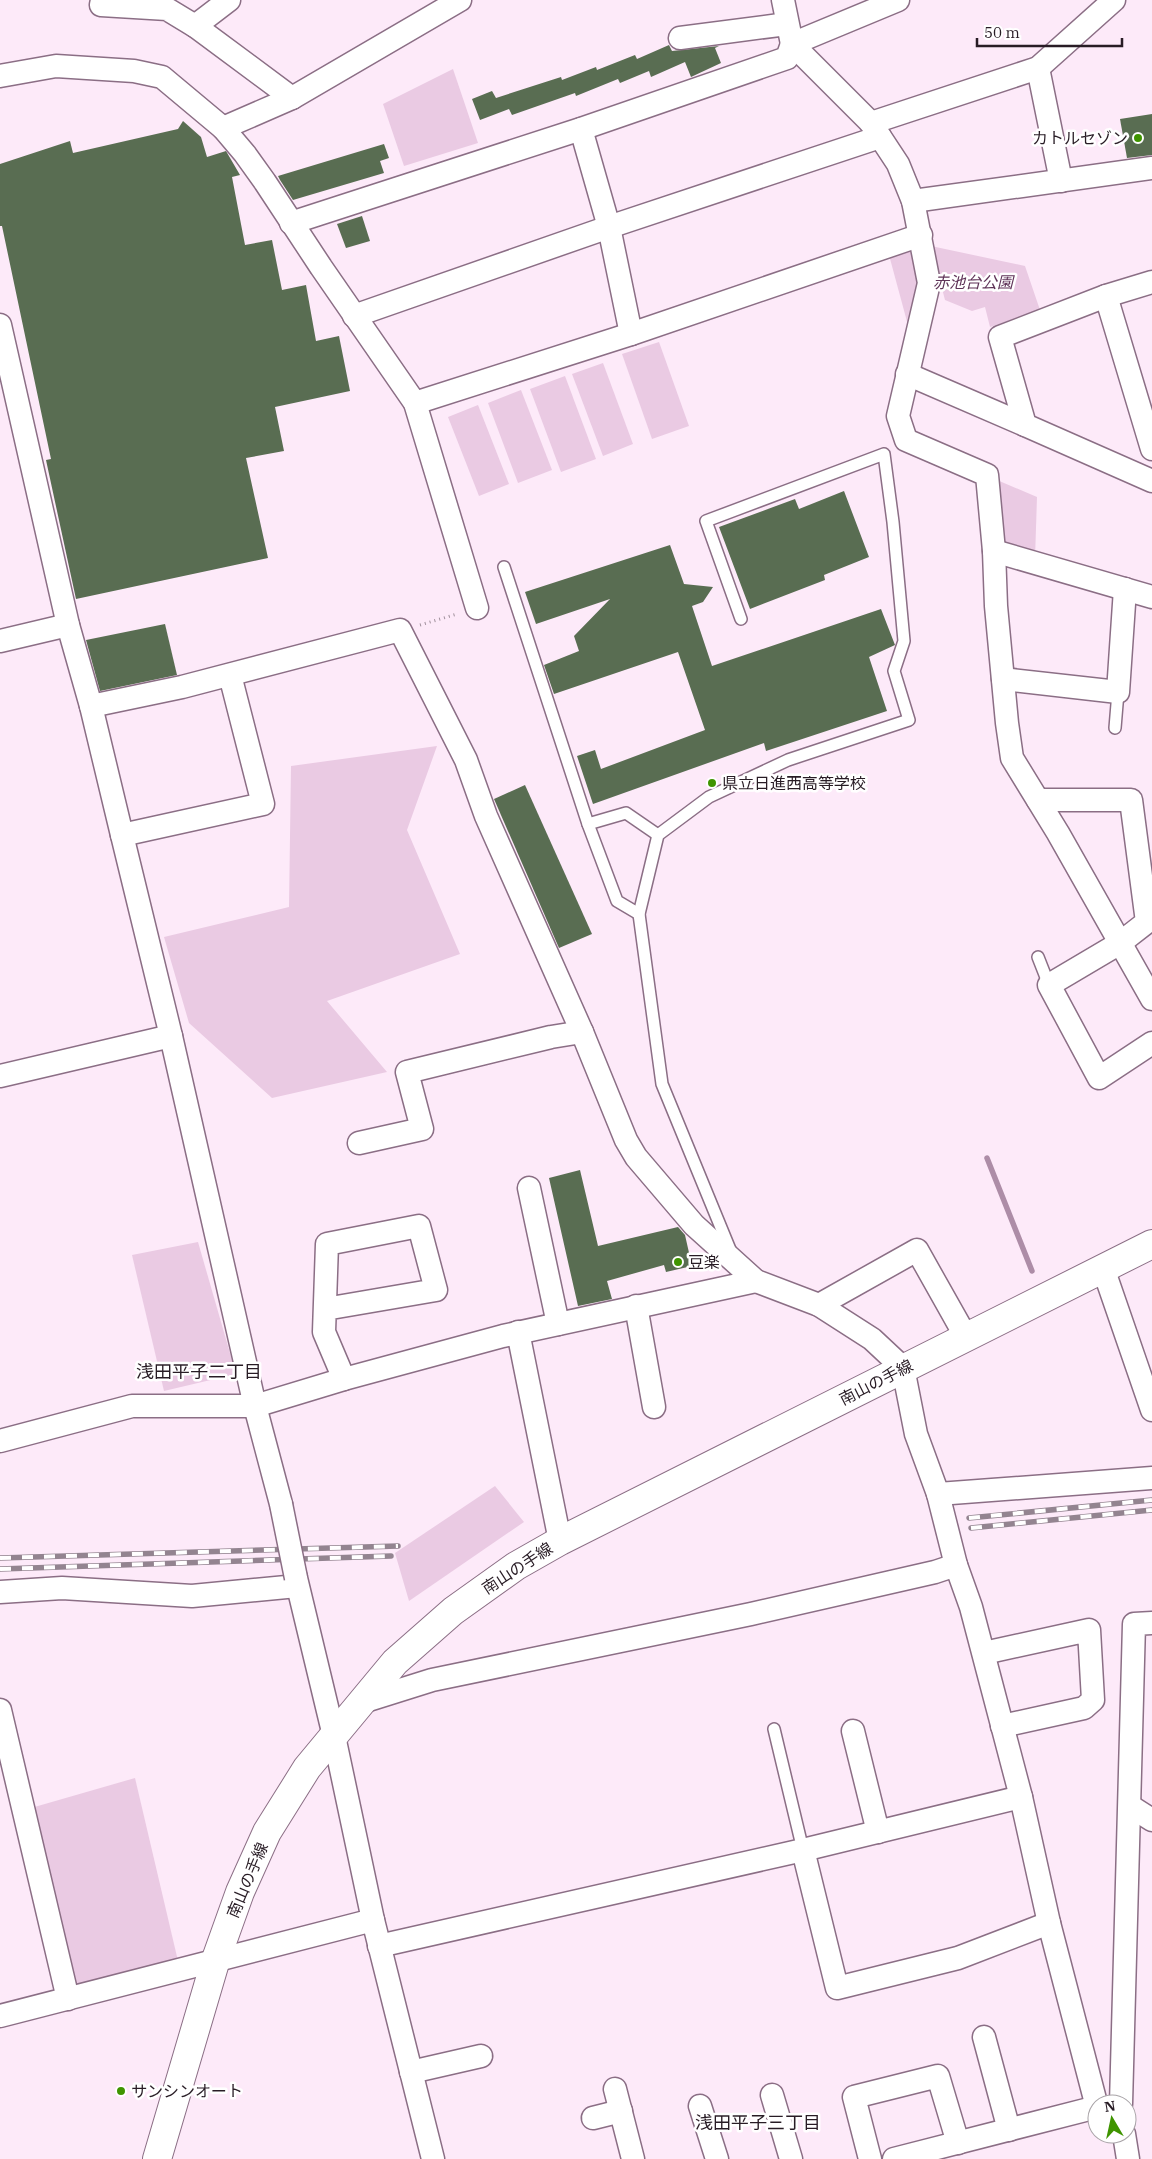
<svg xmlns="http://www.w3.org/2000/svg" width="1152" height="2159" viewBox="0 0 1152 2159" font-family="'IBM Plex Serif','Noto Sans JP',serif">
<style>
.green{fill:#eacae3}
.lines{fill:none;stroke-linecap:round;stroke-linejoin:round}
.stream{stroke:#ad8da7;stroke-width:5.5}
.building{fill:#596d52}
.service-casing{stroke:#8b6e85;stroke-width:14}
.minor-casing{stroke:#8b6e85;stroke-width:25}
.tertiary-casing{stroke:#8b6e85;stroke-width:30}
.path{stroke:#a0909c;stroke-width:3;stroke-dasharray:1 4;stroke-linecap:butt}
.service{stroke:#fff;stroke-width:11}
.minor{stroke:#fff;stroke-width:22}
.tertiary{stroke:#fff;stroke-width:28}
.rail-casing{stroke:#938490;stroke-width:5.5}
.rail{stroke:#fff;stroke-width:4;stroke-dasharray:11;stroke-linecap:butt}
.minor-bridge-casing{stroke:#8b6e85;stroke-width:25;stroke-linecap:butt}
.minor-bridge{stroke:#fff;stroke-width:22}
.poi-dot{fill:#3f9400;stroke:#fff;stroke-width:2}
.labels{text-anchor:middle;stroke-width:5;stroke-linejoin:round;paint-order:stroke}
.poi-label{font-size:16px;fill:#281c25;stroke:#fff;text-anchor:start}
.park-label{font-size:16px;font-style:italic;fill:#5f3358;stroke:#fff}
.street-label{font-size:16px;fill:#281c25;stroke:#fff}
.neighbourhood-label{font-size:18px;fill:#281c25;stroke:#fff}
</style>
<rect width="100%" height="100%" fill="#fdeaf9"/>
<g class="green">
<polygon points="453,69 478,143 404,166 383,104"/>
<polygon points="915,246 921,282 909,329 889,255"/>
<polygon points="931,246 1025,266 1040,310 990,327 985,307 972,311 945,300"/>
<polygon points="659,342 689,426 652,439 622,354"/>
<polygon points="603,363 633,444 603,456 572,374"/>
<polygon points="565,376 596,459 561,472 530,389"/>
<polygon points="521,390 552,470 518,483 488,403"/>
<polygon points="478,405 509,484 479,496 448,417"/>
<polygon points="990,477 1037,497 1035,559 997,548"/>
<polygon points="437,746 407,830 460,954 327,1001 387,1072 272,1098 189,1023 164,937 289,907 291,766"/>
<polygon points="198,1242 236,1374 164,1391 132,1255"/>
<polygon points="495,1486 524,1522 409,1601 395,1553"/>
<polygon points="135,1778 178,1961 81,1987 72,1983 31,1808"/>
</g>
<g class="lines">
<polyline class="stream" points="987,1158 1032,1271"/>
</g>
<g class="building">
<polygon points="669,45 672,51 719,46 715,48 721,63 691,77 685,62 651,77 649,71 620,83 618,79 576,96 575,93 512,115 509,109 480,120 472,99 492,91 496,98 561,77 562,80 596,67 597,70 635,55 637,59"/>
<polygon points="1152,114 1152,155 1127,158 1120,119"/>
<polygon points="183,121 201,137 207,157 226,151 240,175 232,177 245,245 272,240 282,290 306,285 316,341 339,336 350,391 275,407 284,451 246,458 268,558 76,599 46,460 51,459 2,226 0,226 0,164 70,141 73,153 178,129"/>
<polygon points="384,144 389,158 380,161 384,173 293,200 280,180 278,176"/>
<polygon points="362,216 370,241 346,248 337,224"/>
<polygon points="844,491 869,557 824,575 825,580 750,609 719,527 795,499 799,509"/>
<polygon points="670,545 684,584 713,587 703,602 692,606 712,666 881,609 895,645 869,657 887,711 766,751 764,743 593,804 577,756 595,750 601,769 705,730 678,652 554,694 544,665 579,651 574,636 610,599 536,624 525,592"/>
<polygon points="165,624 177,675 100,691 86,640"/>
<polygon points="525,785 592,934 559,948 494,799"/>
<polygon points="580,1170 598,1246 678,1227 685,1235 692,1266 666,1272 664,1265 607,1281 612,1299 578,1306 549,1178"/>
</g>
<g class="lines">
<g class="service-casing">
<g id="service">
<polyline points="504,567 588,824 617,901 639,914"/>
<polyline points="1115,728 1118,692"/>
<polyline points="588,824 626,813 658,835"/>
<polyline points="1038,957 1049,985"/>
<polyline points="731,1252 662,1084 639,914 658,835 709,797 788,760 909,720 894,671 904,641 893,522 884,454 706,521 741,619"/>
<polyline points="774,1729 803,1850"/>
</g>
</g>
<g class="minor-casing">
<g id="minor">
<polyline points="102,0 101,5 167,9 195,26"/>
<polyline points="229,0 195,26 292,98"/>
<polyline points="783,0 792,44 871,123 898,164 913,201 929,283 898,416 906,440 987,475 994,551 996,606 1007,723 1012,758 1058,833 1152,999"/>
<polyline points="680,38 787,24"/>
<polyline points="1038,68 1061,181"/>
<polyline points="0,76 56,66 134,71 162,77 223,128 245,154 265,182 321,267 415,403 477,608"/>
<polyline points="871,123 1038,68 1114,0"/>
<polyline points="223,128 292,98 460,0"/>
<polyline points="581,129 609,227 631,334"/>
<polyline points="913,201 1152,168"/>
<polyline points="291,223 581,129 787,58 792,44 898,0"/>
<polyline points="1152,282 1106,296 1000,337 1025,425 1152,481"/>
<polyline points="1106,296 1152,449"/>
<polyline points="354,316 609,227 880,137"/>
<polyline points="0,325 68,625 91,706 122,835 171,1036 255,1406 281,1504"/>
<polyline points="907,374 1025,425"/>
<polyline points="415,403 631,334 921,235"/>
<polyline points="994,551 1152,597"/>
<polyline points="0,641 68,625"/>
<polyline points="1003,679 1118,692 1125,589"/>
<polyline points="91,706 182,687 400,630 466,760 486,816 582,1032 626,1140 636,1157 694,1225 756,1281 819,1305 872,1339 903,1368 916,1434 938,1494 956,1565 971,1607 1021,1797 1049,1923 1097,2107"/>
<polyline points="1038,800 1131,800 1147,922 1120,943 1049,985 1099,1078 1152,1043"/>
<polyline points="122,835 263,804 230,675"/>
<polyline points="0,1076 171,1036"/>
<polyline points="359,1143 422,1129 407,1072 551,1037 582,1032"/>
<polyline points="529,1188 558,1324"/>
<polyline points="1103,1268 1152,1410"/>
<polyline points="819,1305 917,1250 966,1337"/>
<polyline points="636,1306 654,1407"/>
<polyline points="325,1309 436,1290 419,1226 327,1244 324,1332 344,1379"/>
<polyline points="518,1332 560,1541"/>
<polyline points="0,1441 132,1406 255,1406 344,1379 503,1336 756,1281"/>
<polyline points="938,1494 1152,1478"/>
<polyline points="296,1578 334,1736 373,1920 433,2159"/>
<polyline points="0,1592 62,1588 192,1596 297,1586"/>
<polyline points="984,1653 1089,1630 1093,1700 1084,1708 1002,1726"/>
<polyline points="362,1702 432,1680 751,1614 935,1572 956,1565"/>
<polyline points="0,1710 68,1999"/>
<polyline points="853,1731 878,1832"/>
<polyline points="1130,1806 1152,1820"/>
<polyline points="803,1850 837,1988 958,1958 1049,1923"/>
<polyline points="379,1946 803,1850 1021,1797"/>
<polyline points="0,2016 373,1920"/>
<polyline points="984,2037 1009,2130"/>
<polyline points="411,2072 481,2056"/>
<polyline points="615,2089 633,2159"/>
<polyline points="772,2095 791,2159"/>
<polyline points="1121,2104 1134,1624 1152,1623"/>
<polyline points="700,2106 717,2159"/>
<polyline points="593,2118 621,2111"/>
<polyline points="1124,2134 1128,2159"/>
<polyline points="870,2159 854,2097 938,2076 958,2143"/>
<polyline points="894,2159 1097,2107"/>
</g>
</g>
<g class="tertiary-casing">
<polyline id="tertiary" points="157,2159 216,1959 240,1892 267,1832 307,1768 395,1662 453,1611 516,1566 560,1541 1152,1244"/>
</g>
<polyline class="path" points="420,625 457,614"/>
<use href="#service" class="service"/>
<use href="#minor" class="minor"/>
<use href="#tertiary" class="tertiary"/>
<g class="rail-casing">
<g id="rail">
<polyline points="969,1518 1152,1500"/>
<polyline points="971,1528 1152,1510"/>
<polyline points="0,1558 398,1546"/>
<polyline points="0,1569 391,1556"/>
</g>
</g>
<use href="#rail" class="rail"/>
<g class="minor-bridge-casing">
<polyline id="minor-bridge" points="281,1504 296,1578"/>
</g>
<use href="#minor-bridge" class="minor-bridge"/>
</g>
<g class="poi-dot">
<circle cx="1138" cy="138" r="5"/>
<circle cx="712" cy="783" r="5"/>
<circle cx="678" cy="1262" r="5"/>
<circle cx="121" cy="2091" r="5"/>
</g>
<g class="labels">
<g class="poi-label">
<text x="1128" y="144" text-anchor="end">カトルセゾン</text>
<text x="722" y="789">県立日進西高等学校</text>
<text x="688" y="1268">豆楽</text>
<text x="131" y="2097">サンシンオート</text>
</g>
<g class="park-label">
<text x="973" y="288">赤池台公園</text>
</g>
<g class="street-label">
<text transform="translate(876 1382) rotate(-27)" y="6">南山の手線</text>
<text transform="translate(517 1568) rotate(-33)" y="6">南山の手線</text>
<text transform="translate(247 1880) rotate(-67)" y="6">南山の手線</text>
</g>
<g class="neighbourhood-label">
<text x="199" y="1378">浅田平子二丁目</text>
<text x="758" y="2129">浅田平子三丁目</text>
</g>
</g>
<g transform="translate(1112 2119) rotate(351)"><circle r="24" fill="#ffffff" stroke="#a9a4a8"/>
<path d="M0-4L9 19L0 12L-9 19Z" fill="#3f9400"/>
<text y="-8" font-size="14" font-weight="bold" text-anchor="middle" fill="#281c25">N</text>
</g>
<path d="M977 38v8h145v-8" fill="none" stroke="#281c25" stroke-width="2.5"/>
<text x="984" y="38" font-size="15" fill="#281c25" stroke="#ffffff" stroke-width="4" paint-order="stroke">50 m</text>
</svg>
